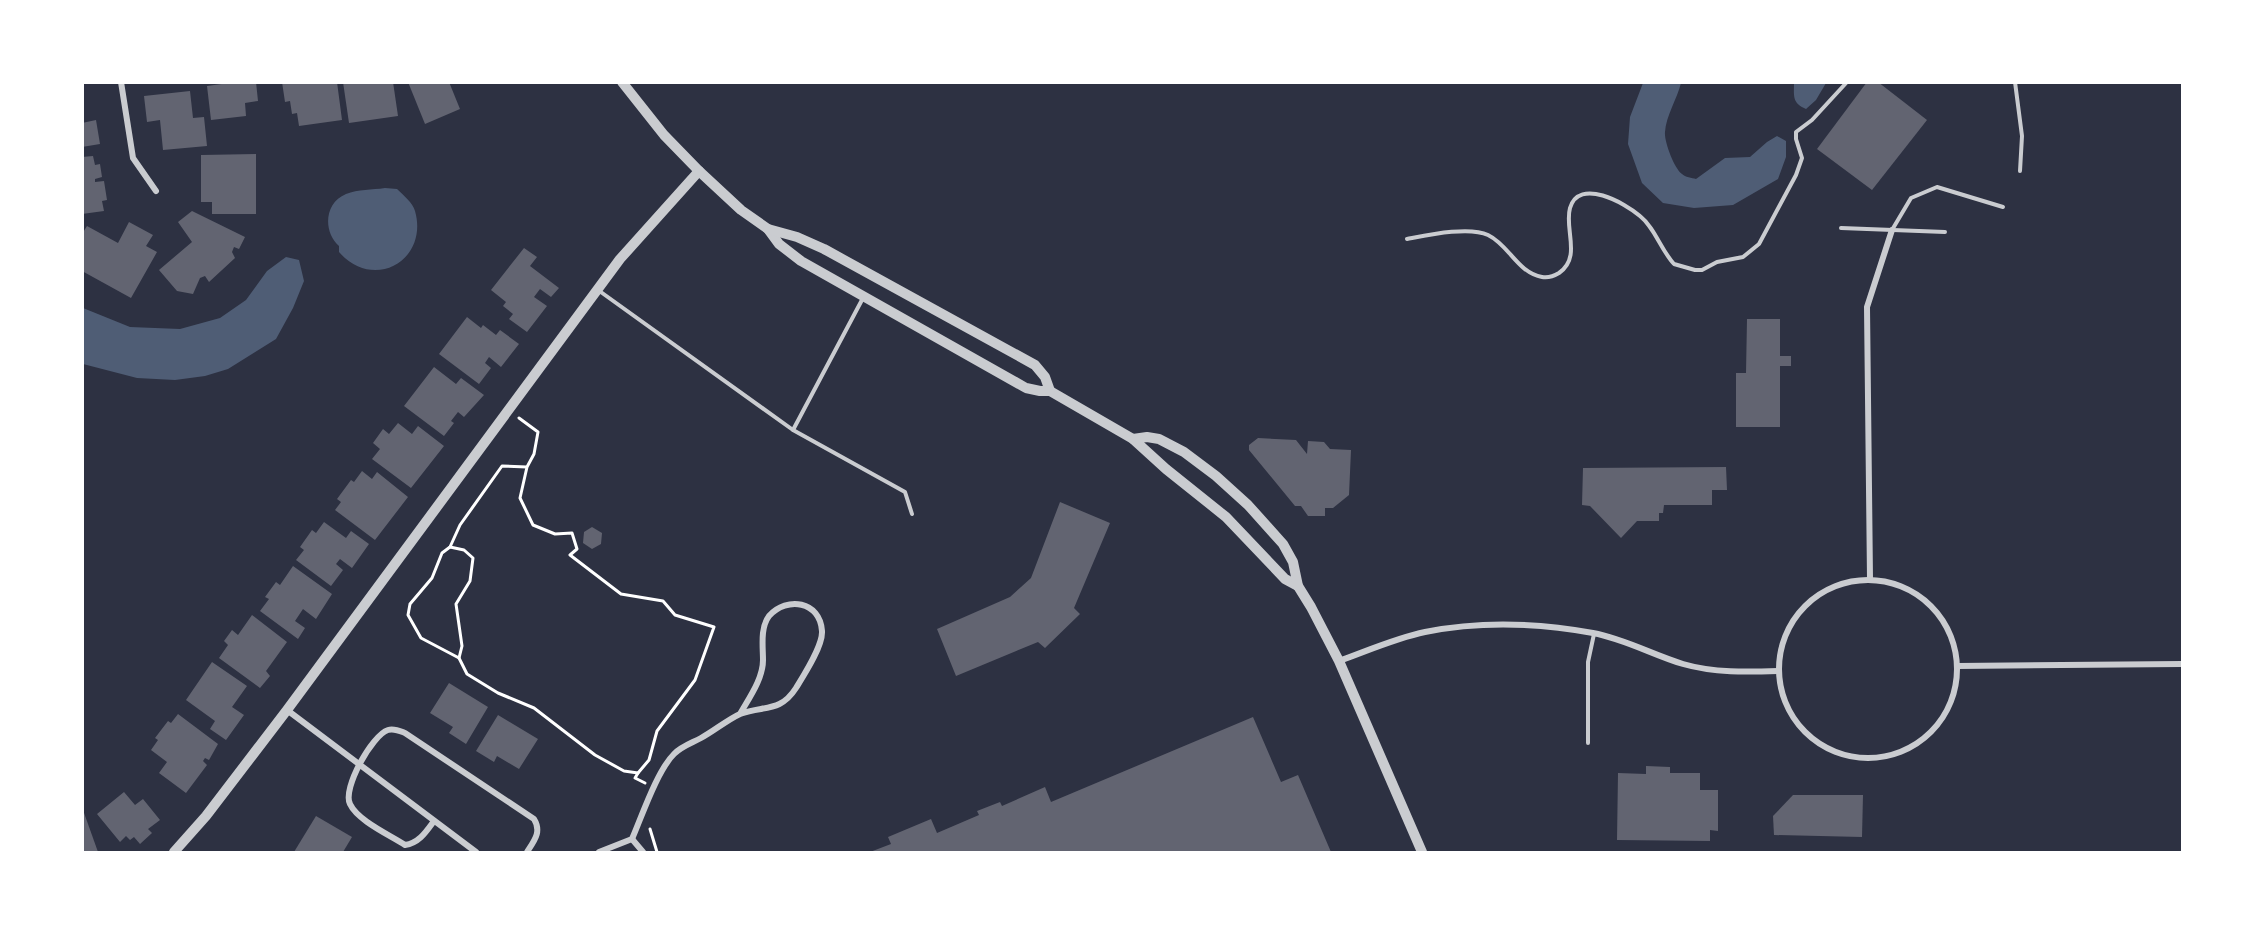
<svg xmlns="http://www.w3.org/2000/svg" width="2265" height="935" viewBox="0 0 2265 935" font-family="'Space Grotesk',sans-serif">
<style>
.water{fill:#4f5d75}
.building{fill:#626471}
.lines{fill:none;stroke-linecap:round;stroke-linejoin:round}
.path{stroke:#fff;stroke-width:3}
.service{stroke:#caccd0;stroke-width:4}
.minor{stroke:#caccd0;stroke-width:6}
.tertiary{stroke:#caccd0;stroke-width:10}
</style>
<rect width="100%" height="100%" fill="#2d3142"/>
<g class="water">
<path d="M1643,83H1681C1677,99 1666,116 1665,132C1664,141 1674,168 1682,174C1685,177 1692,178 1696,179L1725,158L1750,157L1767,142L1777,136L1786,141V157L1778,179L1733,205L1694,208L1663,203L1642,183L1628,144L1630,117Z"/>
<path d="M1794,83V82L1826,83L1816,100L1806,109C1792,103 1794,96 1794,83Z"/>
<path d="M385,188L397,189C403,195 413,203 415,211C429,260 374,292 339,252V246C323,232 324,203 346,194C358,189 372,190 385,188Z"/>
<polygon points="286,257 299,260 304,281 293,308 276,339 228,369 205,376 175,380 137,378 83,364 83,308 130,327 180,329 220,318 246,300 267,271"/>
</g>
<g class="building">
<polygon points="236,82 256,82 258,101 245,103 246,116 211,120 207,86"/>
<polygon points="282,82 337,82 342,120 299,126 297,113 292,114 290,101 285,102"/>
<polygon points="343,82 393,82 398,116 349,123"/>
<polygon points="408,82 449,82 460,109 425,124"/>
<polygon points="1867,82 1878,82 1927,120 1872,190 1817,149"/>
<polygon points="190,91 193,118 204,117 207,146 163,150 160,120 147,122 144,96"/>
<polygon points="96,120 100,144 82,147 82,123"/>
<polygon points="256,154 256,214 212,214 212,202 201,202 201,155"/>
<polygon points="93,156 95,165 100,164 102,177 95,179 95,182 104,181 107,200 102,201 104,211 82,214 82,157"/>
<polygon points="192,211 245,237 239,249 234,247 232,252 235,258 209,282 205,276 200,278 193,294 177,291 159,270 192,242 178,222"/>
<polygon points="129,222 153,235 146,246 157,252 131,298 82,271 82,234 87,226 118,243"/>
<polygon points="524,248 537,257 530,266 559,288 551,297 540,289 534,297 547,306 527,332 509,319 513,314 503,306 506,302 491,290"/>
<polygon points="467,317 481,328 483,325 496,335 500,330 519,344 501,367 489,357 485,363 491,368 479,384 439,354"/>
<polygon points="1747,319 1780,319 1780,356 1791,356 1791,366 1780,366 1780,427 1736,427 1736,373 1746,373"/>
<polygon points="434,367 456,384 461,378 484,395 464,417 458,412 451,421 454,423 444,436 404,406"/>
<polygon points="398,423 412,434 418,426 444,446 411,488 372,459 380,449 373,443 383,429 389,434"/>
<polygon points="1258,438 1296,440 1307,454 1308,441 1324,442 1330,449 1351,450 1349,495 1333,508 1325,508 1325,516 1308,516 1301,506 1295,506 1249,450 1249,445"/>
<polygon points="1726,467 1727,490 1712,490 1712,505 1664,505 1663,513 1659,513 1659,521 1637,521 1621,538 1590,506 1582,505 1583,468"/>
<polygon points="362,471 372,479 377,472 408,497 375,540 335,510 341,502 337,499 351,480 354,482"/>
<polygon points="1060,502 1110,523 1074,608 1080,614 1045,648 1038,642 956,676 937,629 1010,597 1031,578"/>
<polygon points="324,522 346,538 351,531 369,544 352,568 340,559 336,564 343,570 331,586 296,560 304,550 300,547 312,530 316,533"/>
<polygon points="592,527 602,533 601,544 592,549 583,543 584,532"/>
<polygon points="293,566 332,594 316,619 303,609 295,621 305,628 298,639 260,611 269,599 265,597 276,582 280,585"/>
<polygon points="252,615 287,642 266,671 270,676 260,688 219,658 228,645 224,641 232,630 238,635"/>
<polygon points="212,662 247,686 232,707 244,715 226,740 210,729 215,721 186,700"/>
<polygon points="449,683 488,707 466,744 449,733 453,727 430,713"/>
<polygon points="178,714 218,744 209,760 205,758 203,761 207,765 186,793 159,773 167,762 151,750 158,740 155,738 168,721 171,723"/>
<polygon points="498,715 538,739 519,769 497,756 494,762 476,751"/>
<polygon points="1253,717 1281,782 1298,775 1331,852 870,852 891,844 888,837 931,819 937,833 979,815 977,811 1000,802 1002,806 1045,787 1051,802"/>
<polygon points="1646,766 1670,767 1670,773 1700,773 1700,790 1718,790 1718,831 1710,830 1710,841 1617,840 1618,773 1646,774"/>
<polygon points="124,792 135,805 143,799 160,820 148,829 152,833 140,844 134,837 130,840 126,836 120,842 97,814"/>
<polygon points="1793,795 1863,795 1862,837 1774,835 1773,816"/>
<polygon points="82,810 83,810 98,852 82,852"/>
<polygon points="316,816 352,837 343,852 294,852"/>
</g>
<g class="lines">
<g class="path">
<polyline points="519,418 538,432 534,454 527,467 520,498 533,525 555,534 572,533 577,549 570,555 621,594 663,601 675,615 714,627 695,680 657,731 649,760 638,773 624,771 595,755 534,708 498,693 467,674 459,658 421,638 408,615 410,604 432,578 442,553 450,547 460,525 502,466 527,467"/>
<polyline points="450,547 464,550 473,558 470,581 456,604 462,646 459,658"/>
<polyline points="638,773 635,778 645,783"/>
<polyline points="650,829 657,852"/>
</g>
<g class="service">
<polyline points="2015,82 2022,136 2020,171"/>
<polyline points="1841,228 1945,232"/>
<polyline points="1892,230 1911,198 1937,187 2003,207"/>
<path d="M1407,239C1428,235 1469,226 1488,235C1509,245 1518,273 1542,277C1547,278 1554,276 1559,273C1582,257 1564,229 1570,208C1579,177 1625,203 1640,216C1655,228 1661,250 1674,264L1695,270H1702L1717,262L1743,257L1759,244L1796,175L1802,158L1796,139V132L1812,120L1847,82"/>
<polyline points="598,290 793,430 905,492 912,514"/>
<polyline points="793,430 863,298"/>
<polyline points="1588,743 1588,662 1594,634"/>
</g>
<g class="minor">
<polyline points="121,82 133,158 156,191"/>
<polyline points="1870,579 1867,307 1892,230"/>
<circle cx="1868" cy="669" r="89"/>
<path d="M1339,661C1367,651 1396,638 1425,632C1480,621 1538,623 1593,633C1625,639 1653,655 1683,664C1714,673 1747,672 1778,671"/>
<polyline points="1957,666 2182,664"/>
<polyline points="287,710 476,852"/>
<path d="M434,821C426,832 419,843 405,845C390,835 358,821 350,804C342,789 372,735 388,730C394,728 400,731 405,733L534,819C542,832 534,841 527,852"/>
<polyline points="632,839 643,852"/>
<path d="M599,852L632,839C642,816 657,771 674,754C682,746 692,743 701,738C714,731 727,720 740,714C764,705 780,713 796,688C804,675 823,646 822,631C820,601 787,596 769,616C760,628 763,647 763,660C763,679 749,698 740,714"/>
</g>
<g class="tertiary">
<polyline points="622,82 664,135 699,171 741,210 768,229 779,244 801,261 1026,388 1040,391 1050,391 1133,439 1166,469 1226,517 1285,579 1298,586"/>
<polyline points="768,229 797,237 824,249 1035,365 1045,377 1050,391"/>
<polyline points="1133,439 1147,437 1159,439 1184,452 1216,476 1248,505 1283,544 1293,562 1298,586 1311,607 1339,661 1422,852"/>
<polyline points="174,852 206,816 287,710 620,259 699,171"/>
</g>
</g>
<rect width="2265" height="935" fill="none" stroke="#ffffff" stroke-width="168"/>
</svg>
